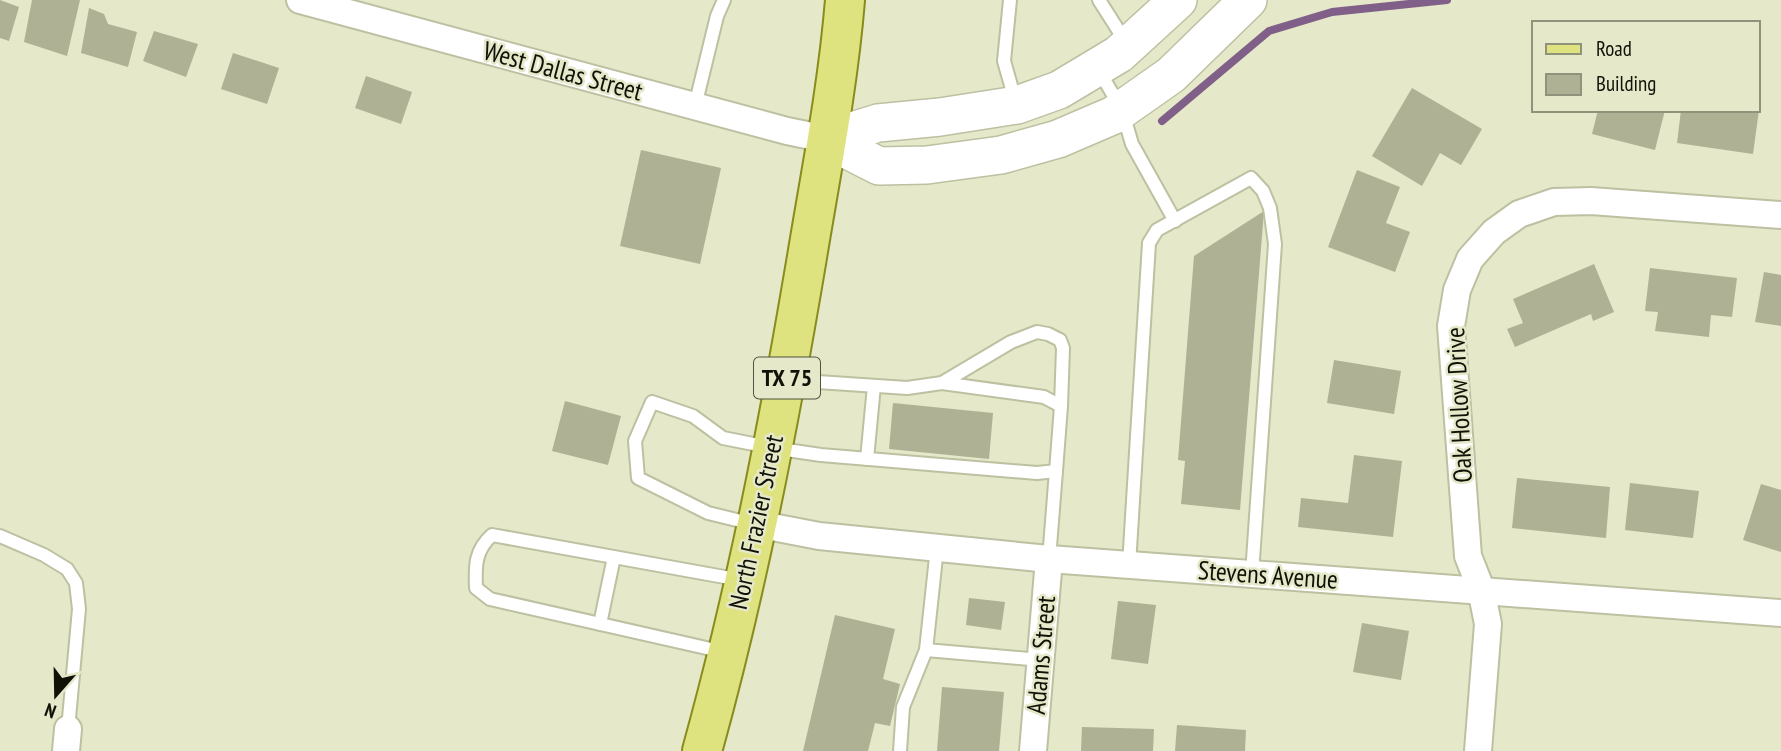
<svg xmlns="http://www.w3.org/2000/svg" width="1781" height="751" viewBox="0 0 1781 751" font-family="'PT Sans Narrow',sans-serif">
<style>
.lines{fill:none;stroke-linecap:round;stroke-linejoin:round}
.stream{stroke:#805f88;stroke-width:8}
.building{fill:#aeb193}
.lane-casing{stroke:#bdc0a1;stroke-width:16}
.street-casing{stroke:#bdc0a1;stroke-width:30}
.secondary-casing{stroke:#bdc0a1;stroke-width:40}
.primary-casing{stroke:#888c1d;stroke-width:42}
.lane{stroke:#fff;stroke-width:12}
.street{stroke:#fff;stroke-width:26}
.secondary{stroke:#fff;stroke-width:37}
.primary{stroke:#dee27f;stroke-width:38}
.labels{text-anchor:middle;stroke-width:5;stroke-linejoin:round;paint-order:stroke}
.shield{fill:#e5e8c9;stroke:#515241;stroke-width:2}
.shield-label{font-size:24px;font-weight:bold;fill:#111207}
.street-label{font-size:26px;fill:#111207;stroke:#e5e8c9}
</style>
<rect width="100%" height="100%" fill="#e5e8c9"/>
<g class="lines">
<polyline class="stream" points="1162,121 1269,31 1332,12 1447,0"/>
</g>
<g class="building">
<polygon points="0,0 19,7 9,41 0,38"/>
<polygon points="32,0 80,0 67,56 24,42"/>
<polygon points="89,8 104,14 108,24 137,32 128,67 81,53"/>
<polygon points="154,31 198,44 186,77 143,61"/>
<polygon points="233,53 279,68 267,104 221,89"/>
<polygon points="366,76 412,92 401,124 355,108"/>
<polygon points="1412,88 1482,129 1461,165 1440,153 1422,186 1372,156"/>
<polygon points="1598,110 1665,110 1655,150 1592,134"/>
<polygon points="1681,110 1759,110 1753,154 1677,143"/>
<polygon points="641,150 721,168 700,264 620,246"/>
<polygon points="1357,170 1400,187 1386,223 1410,232 1395,272 1328,247"/>
<polygon points="1264,211 1240,510 1181,504 1185,461 1178,460 1194,256"/>
<polygon points="1594,264 1614,312 1593,321 1591,314 1515,347 1507,329 1523,323 1513,299"/>
<polygon points="1650,268 1737,278 1732,317 1711,315 1709,337 1655,331 1658,312 1645,311"/>
<polygon points="1764,272 1781,275 1781,326 1755,322"/>
<polygon points="1334,360 1401,371 1394,414 1327,403"/>
<polygon points="565,401 621,416 608,465 552,451"/>
<polygon points="893,403 993,413 989,459 889,449"/>
<polygon points="1354,455 1402,461 1393,537 1298,527 1301,498 1348,503"/>
<polygon points="1517,478 1610,487 1606,538 1512,528"/>
<polygon points="1630,483 1699,491 1693,538 1625,530"/>
<polygon points="1761,484 1781,490 1781,552 1743,540"/>
<polygon points="969,598 1005,602 1001,630 966,625"/>
<polygon points="1118,601 1156,605 1148,664 1111,659"/>
<polygon points="835,615 895,629 883,679 900,684 890,726 875,723 868,751 803,751"/>
<polygon points="1362,623 1409,631 1401,680 1353,672"/>
<polygon points="942,687 1004,692 999,751 937,751"/>
<polygon points="1177,725 1246,730 1245,751 1175,751"/>
<polygon points="1082,727 1154,729 1153,751 1081,751"/>
</g>
<g class="lines">
<g class="lane-casing">
<g id="lane">
<polyline points="1010,0 1004,61 1016,103"/>
<polyline points="1099,0 1127,44"/>
<polyline points="1098,69 1122,110 1132,144 1175,221"/>
<polyline points="695,106 717,16 724,0"/>
<polyline points="942,383 1044,397 1061,406"/>
<polyline points="867,459 874,386"/>
<polyline points="753,524 708,513 638,478 635,441 652,402 693,416 723,438 773,448 821,455 1037,473 1056,471 1061,406 1063,348 1060,340 1048,334 1037,332 1011,342 942,383 907,388 788,380"/>
<polyline points="0,536 44,555 67,569 76,583 79,609 68,729"/>
<polyline points="1049,559 1056,471"/>
<polyline points="1129,565 1149,243 1157,230 1251,178 1263,191 1270,208 1275,244 1252,574"/>
<polyline points="600,624 614,557"/>
<polyline points="926,650 1041,660"/>
<path d="M724,652L490,599L476,588C475,566 475,550 492,535L741,580"/>
<polyline points="900,751 903,707 926,650 937,548"/>
</g>
</g>
<g class="street-casing">
<g id="street">
<polyline points="300,0 787,131 826,139"/>
<polyline points="757,524 819,536 1049,559 1781,613"/>
<polyline points="66,751 68,729"/>
<polyline points="1033,751 1049,559"/>
<polyline points="1478,751 1488,624 1481,589 1468,556 1451,326 1457,290 1470,259 1494,232 1519,214 1554,202 1591,201 1781,215"/>
</g>
</g>
<g class="secondary-casing">
<g id="secondary">
<polyline points="826,139 879,166 927,165 1001,155 1058,139 1114,115 1171,75 1248,0"/>
<polyline points="826,139 878,123 940,117 1017,105 1059,90 1119,54 1178,0"/>
</g>
</g>
<g class="primary-casing">
<path id="primary" d="M702,751C747,589 779,423 807,257C821,172 838,86 845,0"/>
</g>
<use href="#lane" class="lane"/>
<use href="#street" class="street"/>
<use href="#secondary" class="secondary"/>
<use href="#primary" class="primary"/>
</g>
<g class="labels">
<rect class="shield" x="754" y="357.5" width="66" height="41" rx="5"/>
<g class="shield-label">
<text x="787" y="386">TX 75</text>
</g>
<g class="street-label">
<text transform="translate(563 71) rotate(15)" y="9">West Dallas Street</text>
<text transform="translate(1459 405) rotate(-93)" y="9">Oak Hollow Drive</text>
<text transform="translate(756 522) rotate(-78)" y="9">North Frazier Street</text>
<text transform="translate(1268 575) rotate(4)" y="9">Stevens Avenue</text>
<text transform="translate(1041 655) rotate(-85)" y="9">Adams Street</text>
</g>
</g>
<rect x="1532" y="21" width="228" height="91" fill="#e5e8c9" stroke="#90927b" stroke-width="2"/>
<rect x="1546" y="44" width="35" height="10" fill="#dee27f" stroke="#90927b" stroke-width="2"/>
<text x="1596" y="56" font-size="21" fill="#111207">Road</text>
<rect x="1546" y="74" width="35" height="21" fill="#aeb193" stroke="#90927b" stroke-width="2"/>
<text x="1596" y="91" font-size="21" fill="#111207">Building</text>
<g transform="translate(56 695) rotate(200)" stroke="#e5e8c9" stroke-width="5" paint-order="stroke">
<path d="M0-5L12 26L0 18L-12 26Z" fill="#111207"/>
<text y="-10" font-size="19" font-weight="bold" text-anchor="middle" fill="#111207">N</text>
</g>
</svg>
